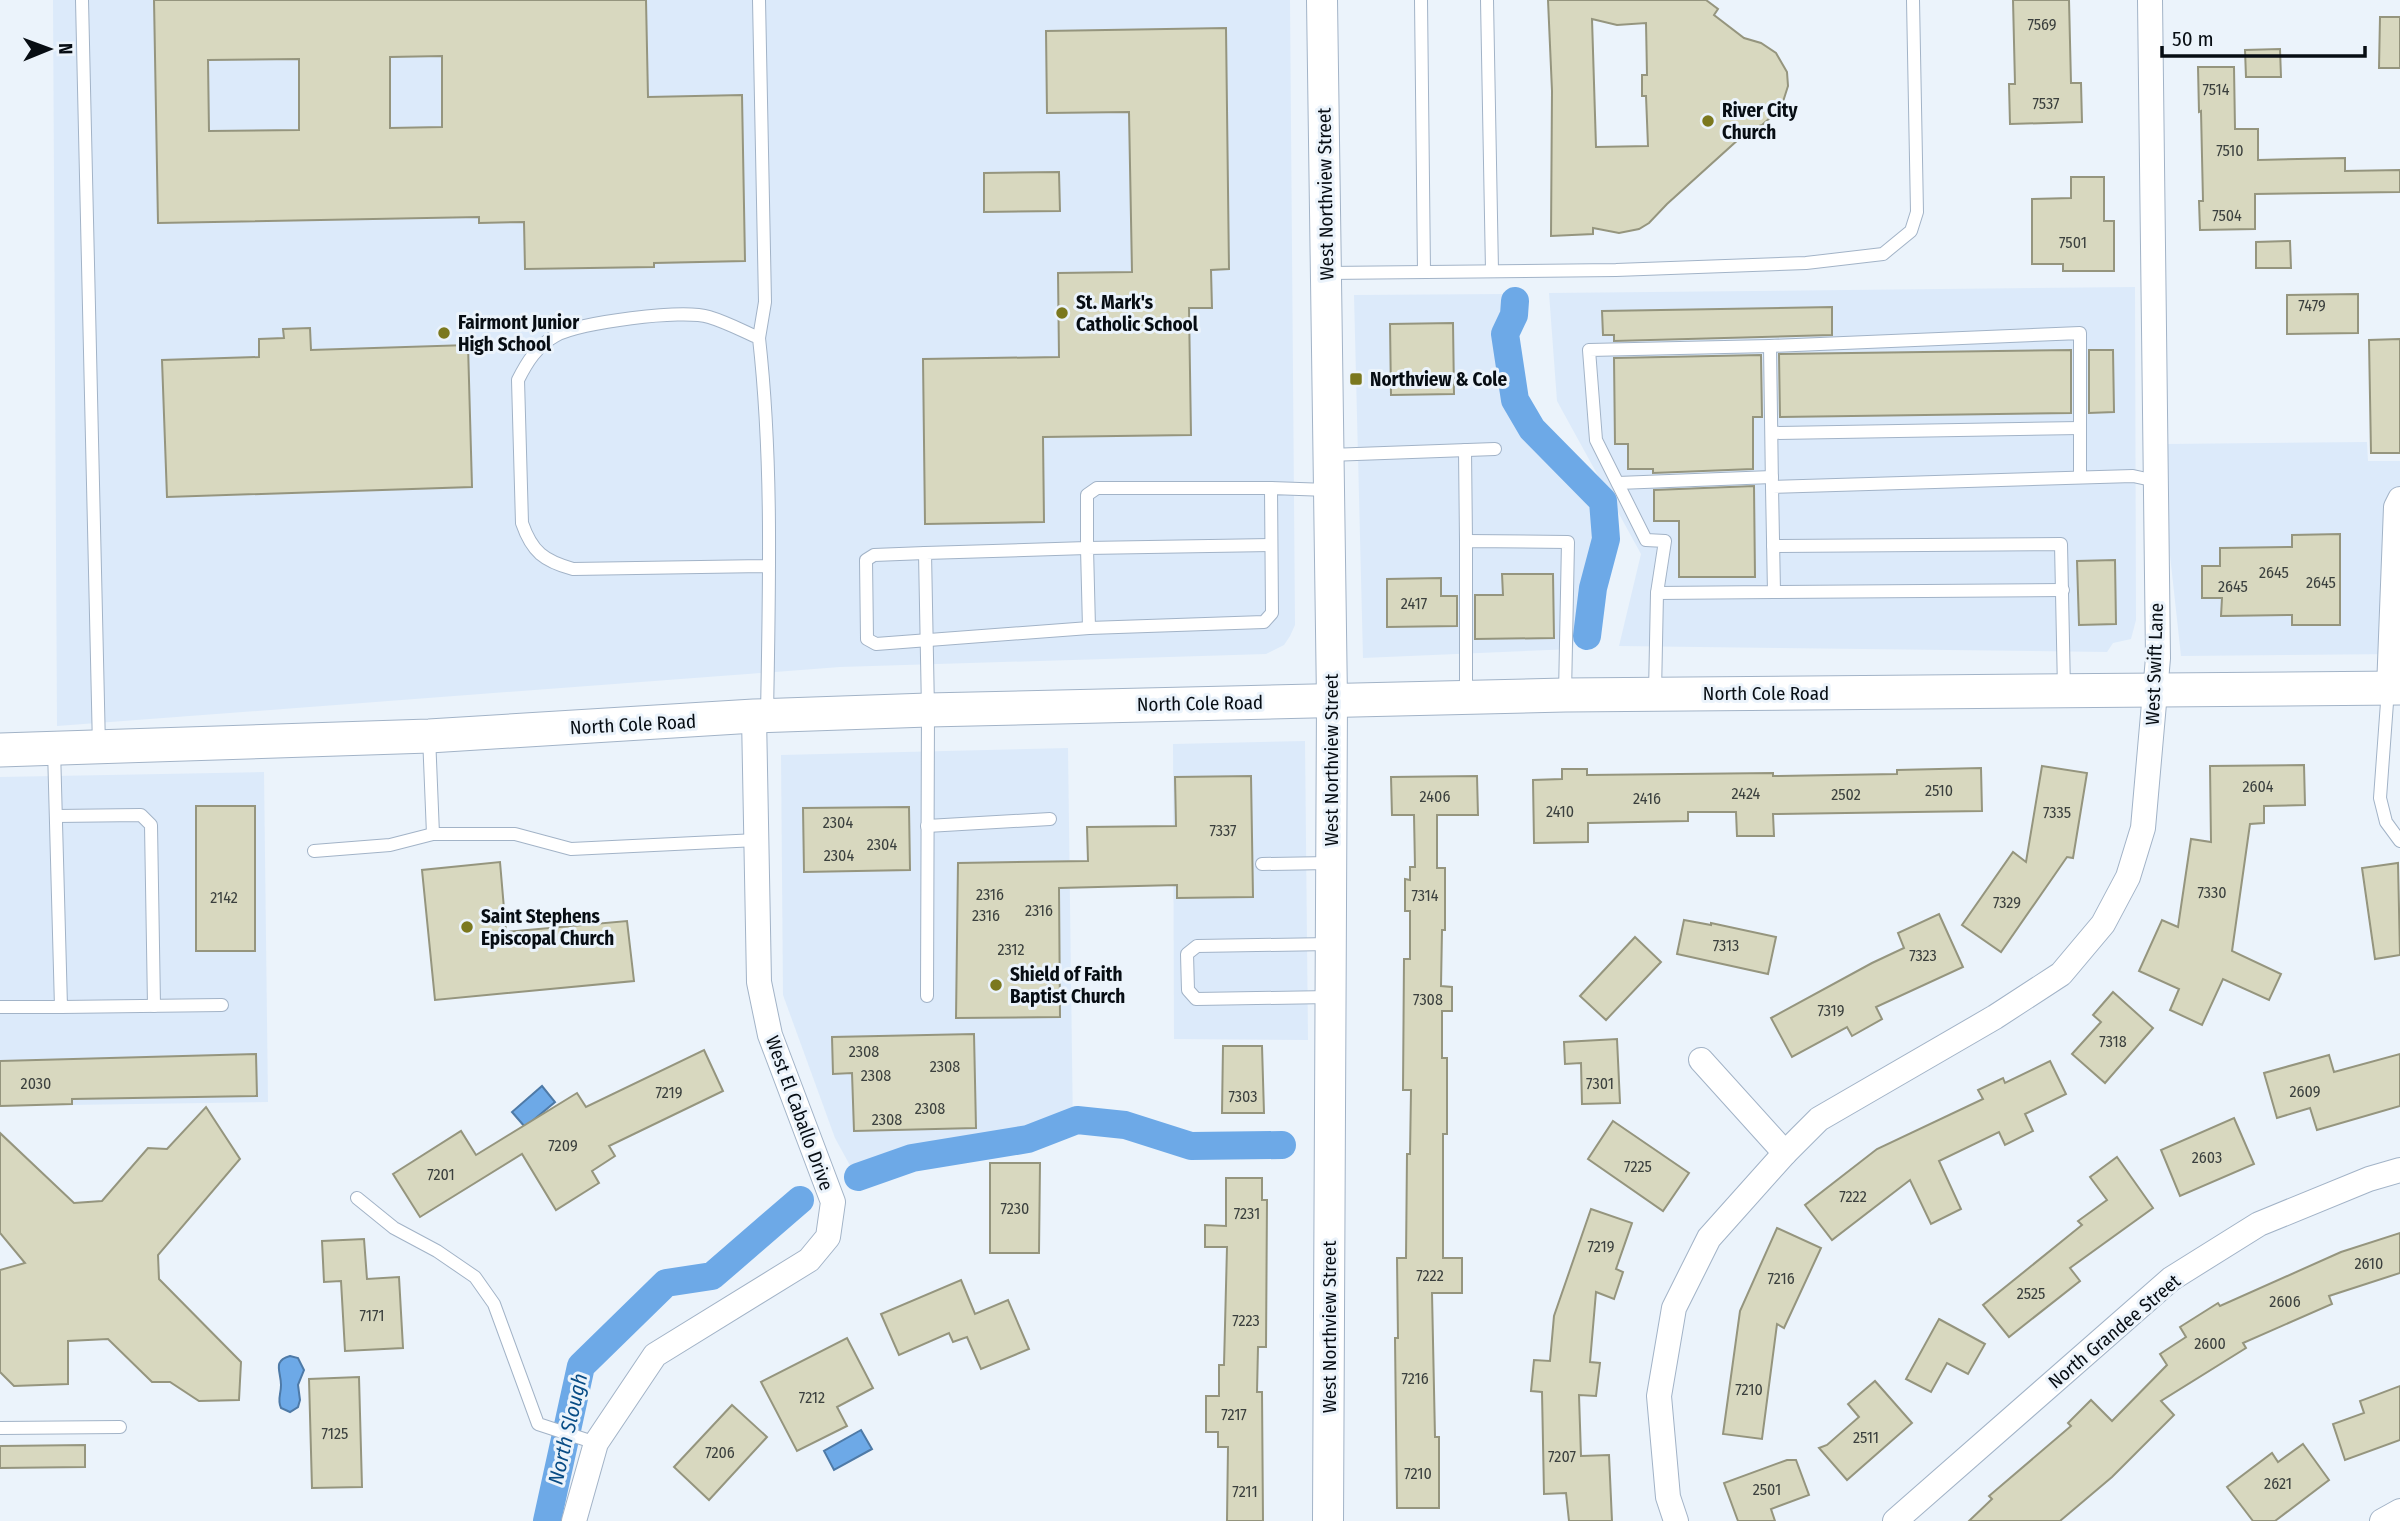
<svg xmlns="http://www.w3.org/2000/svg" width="2400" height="1521" viewBox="0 0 2400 1521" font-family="'Fira Sans Condensed',sans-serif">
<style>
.built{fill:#dceafa}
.water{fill:#6da9e7;stroke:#4e7aa7;stroke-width:2}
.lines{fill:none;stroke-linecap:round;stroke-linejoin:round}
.canal{stroke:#6da9e7;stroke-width:28}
.building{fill:#d8d8bf;stroke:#95957e;stroke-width:2;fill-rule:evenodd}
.service-casing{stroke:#a2b3c7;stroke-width:14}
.minor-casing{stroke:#a2b3c7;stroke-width:26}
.tertiary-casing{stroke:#a2b3c7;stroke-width:32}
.secondary-casing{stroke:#a2b3c7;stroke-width:35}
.service{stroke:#fff;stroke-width:12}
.minor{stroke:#fff;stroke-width:24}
.tertiary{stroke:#fff;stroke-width:30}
.secondary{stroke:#fff;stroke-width:33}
.poi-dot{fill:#7b781e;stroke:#ebf3fb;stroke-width:2.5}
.labels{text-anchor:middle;stroke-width:6;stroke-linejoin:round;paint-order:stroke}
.number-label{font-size:16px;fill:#3b403e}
.poi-label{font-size:19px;font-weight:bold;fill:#070d13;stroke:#ebf3fb;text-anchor:start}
.street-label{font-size:19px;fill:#070d13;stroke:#ebf3fb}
.water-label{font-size:21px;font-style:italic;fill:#084c85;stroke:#ebf3fb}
</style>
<rect width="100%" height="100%" fill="#ebf3fb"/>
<g class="built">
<polygon points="53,0 1290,0 1295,625 1290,636 1284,645 1266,654 840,667 57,726"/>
<polygon points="2135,287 2136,620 2131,639 2113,643 2107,652 1619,646 1641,554 1557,401 1549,293"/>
<polygon points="1506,294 1494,333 1501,375 1525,431 1602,513 1583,584 1573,649 1363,658 1354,295"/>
<polygon points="2367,442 2368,461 2400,461 2400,654 2181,656 2169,546 2167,444"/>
<polygon points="1305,741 1308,1040 1174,1039 1173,744"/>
<polygon points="1068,748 1073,1132 1028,1145 853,1171 835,1138 783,995 781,755"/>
<polygon points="264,772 268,1102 0,1106 0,777"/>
</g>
<g class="water">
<polygon points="542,1086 555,1102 525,1127 512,1112"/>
<path d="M290,1356L298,1358L304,1370L298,1385L300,1400L298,1407L290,1412L281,1408C277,1399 281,1395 281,1385C281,1371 272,1361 290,1356Z"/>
<polygon points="861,1430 872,1449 834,1470 824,1451"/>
</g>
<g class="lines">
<g class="canal">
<polyline points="1515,301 1514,315 1505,334 1515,400 1532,429 1603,501 1606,539 1593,588 1587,636"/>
<polyline points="858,1177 912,1158 1028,1139 1077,1120 1125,1125 1191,1146 1282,1145"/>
<polyline points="547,1521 581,1366 666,1283 712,1276 800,1200"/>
</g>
</g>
<g class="building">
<path d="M154,0H646L648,97L742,95L745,261L654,263V267L525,269L524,222L479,223V217L158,223ZM442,56V127L390,128V57ZM299,59V130L209,131L208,60Z"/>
<path d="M1548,0H1706L1718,9L1714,15L1744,38L1761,43L1776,53L1787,72L1788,86L1781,108L1762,125L1750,129L1667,204L1649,223L1639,229L1619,233L1593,228V234L1551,236L1552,91ZM1592,19L1617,25L1646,23L1647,75H1642V96H1646L1648,146L1596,147Z"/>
<polygon points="2013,0 2069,0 2071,83 2081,83 2082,122 2010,124 2009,84 2015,84"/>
<polygon points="2380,17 2400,17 2400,68 2379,68"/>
<polygon points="1226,28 1229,269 1211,270 1212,308 1189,308 1191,435 1043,437 1044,522 925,524 923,359 1059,357 1058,273 1132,272 1129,112 1047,113 1046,31"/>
<polygon points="2280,49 2281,77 2246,77 2245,50"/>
<polygon points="2198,67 2234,67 2235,129 2258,129 2258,160 2345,158 2345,171 2400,170 2400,192 2255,194 2255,229 2200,230 2199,201 2203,201 2201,111 2199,112"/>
<polygon points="1059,172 1060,211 984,212 984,173"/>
<polygon points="2071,177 2104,177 2104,221 2114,221 2114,271 2063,271 2063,264 2032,264 2032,199 2071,198"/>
<polygon points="2290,241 2291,268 2256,268 2256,242"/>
<polygon points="2358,294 2358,333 2287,334 2287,295"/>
<polygon points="1832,307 1832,335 1614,341 1614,335 1603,335 1602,311"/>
<polygon points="1453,323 1454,394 1391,395 1390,324"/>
<polygon points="310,328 311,350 468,345 472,487 167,497 162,360 259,357 259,339 284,338 283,329"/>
<polygon points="2400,339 2400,453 2371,453 2369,340"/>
<polygon points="2071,350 2071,413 1780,417 1779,354"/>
<polygon points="2089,350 2113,350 2114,412 2089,413"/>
<polygon points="1761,355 1762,417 1753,417 1753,469 1653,473 1653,469 1628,469 1628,444 1615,444 1614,358"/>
<polygon points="1754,486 1755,577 1679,577 1679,521 1654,521 1654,490"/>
<polygon points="2340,534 2340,625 2292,625 2292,615 2221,616 2222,598 2202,598 2202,566 2220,566 2220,548 2292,547 2292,535"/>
<polygon points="2115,560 2116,624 2079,625 2077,561"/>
<polygon points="1502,574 1553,574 1554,638 1475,639 1475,595 1503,595"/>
<polygon points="1441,578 1441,596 1457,596 1457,626 1387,627 1387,579"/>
<polygon points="2304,765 2305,805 2264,806 2264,823 2250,824 2232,951 2281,974 2269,1000 2223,979 2202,1025 2170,1010 2179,989 2139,971 2162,920 2178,927 2191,839 2211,842 2210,766"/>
<polygon points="2042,766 2087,773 2073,858 2067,857 2001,952 1962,925 2013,852 2026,862"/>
<polygon points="1981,768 1982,811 1773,814 1774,836 1737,836 1736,812 1688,812 1688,821 1588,823 1588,842 1534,843 1533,780 1562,779 1562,769 1587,769 1587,775 1773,773 1773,776 1897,774 1897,770"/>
<polygon points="1251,776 1253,897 1177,898 1177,885 1059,888 1060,1017 956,1018 958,863 1088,861 1087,827 1176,826 1175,777"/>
<polygon points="1477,776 1478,815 1437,815 1437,868 1445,868 1445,930 1442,930 1441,986 1452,987 1452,1011 1442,1011 1442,1058 1447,1058 1447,1134 1443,1134 1443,1258 1462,1258 1462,1293 1432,1293 1435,1437 1439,1437 1439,1508 1397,1508 1395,1338 1398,1338 1397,1258 1406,1258 1407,1154 1410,1154 1411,1090 1403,1090 1404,959 1410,959 1410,911 1405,911 1405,879 1410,880 1410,867 1415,867 1414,815 1392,815 1391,777"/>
<rect x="196" y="806" width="59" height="145"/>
<polygon points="909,807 910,870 804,872 803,808"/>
<polygon points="500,862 506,932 627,921 634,981 435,1000 422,870"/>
<polygon points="2398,863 2400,955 2375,959 2362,868"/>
<polygon points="1939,914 1963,967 1876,1007 1882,1019 1852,1036 1847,1027 1792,1057 1771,1018 1872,963 1904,948 1898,933"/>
<polygon points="1684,920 1711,925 1711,923 1776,937 1768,974 1677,954"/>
<polygon points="1635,937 1661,962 1606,1020 1580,996"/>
<polygon points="2113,992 2153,1028 2105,1083 2072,1054 2101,1022 2093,1015"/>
<polygon points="974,1034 976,1128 854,1131 852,1073 833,1074 832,1037"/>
<polygon points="1617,1039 1620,1103 1582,1104 1581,1063 1565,1064 1564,1042"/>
<polygon points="1223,1046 1262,1046 1264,1113 1222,1113"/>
<polygon points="704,1050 723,1091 609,1146 615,1156 592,1171 599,1183 556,1210 522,1154 420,1217 393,1174 461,1131 476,1155 577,1093 586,1107"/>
<polygon points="256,1054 257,1096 72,1099 72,1104 0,1106 0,1061"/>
<polygon points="2400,1054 2400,1106 2317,1130 2310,1108 2277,1118 2264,1073 2329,1055 2334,1072"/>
<polygon points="2050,1061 2066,1094 2025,1114 2033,1131 2005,1145 1999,1132 1939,1161 1961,1209 1931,1224 1910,1180 1832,1240 1805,1205 1877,1149 1983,1099 1978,1090 2003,1078 2005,1083"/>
<polygon points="206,1107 240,1159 158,1255 159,1279 241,1362 239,1400 199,1401 170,1382 152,1382 108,1339 68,1341 68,1384 14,1386 0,1372 0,1270 25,1263 0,1233 0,1133 74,1203 102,1201 148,1148 167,1149"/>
<polygon points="2234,1118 2254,1164 2180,1196 2161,1150"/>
<polygon points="1613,1121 1689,1173 1663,1211 1588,1159"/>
<polygon points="2117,1157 2153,1208 2070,1268 2080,1281 2009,1337 1983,1305 2082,1225 2078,1221 2107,1200 2090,1177"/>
<polygon points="990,1163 1040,1163 1039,1253 990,1253"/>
<polygon points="1226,1178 1262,1178 1262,1200 1267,1200 1266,1347 1258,1347 1257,1392 1262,1392 1263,1521 1227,1521 1228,1447 1218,1447 1218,1432 1206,1432 1206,1396 1219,1396 1219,1365 1224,1365 1227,1247 1205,1247 1205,1225 1226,1226"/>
<polygon points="1591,1209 1632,1223 1616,1269 1623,1272 1614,1299 1596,1292 1590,1362 1600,1363 1596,1396 1579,1395 1581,1456 1609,1455 1612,1521 1569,1521 1566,1493 1544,1494 1542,1392 1531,1391 1534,1360 1550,1361 1554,1316"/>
<polygon points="1777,1228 1821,1248 1784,1328 1777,1324 1762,1439 1723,1434 1740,1311"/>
<polygon points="2400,1233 2400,1273 2329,1296 2332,1304 2243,1343 2246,1348 2161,1401 2174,1415 2112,1477 2060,1521 1969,1521 1992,1499 1989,1496 2071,1426 2068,1423 2091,1400 2112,1421 2167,1365 2160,1354 2186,1337 2180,1327 2218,1303 2220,1306 2341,1252"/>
<polygon points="364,1239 367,1279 399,1277 403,1348 345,1351 341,1281 324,1282 322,1241"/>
<polygon points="961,1280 975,1314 1008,1300 1029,1349 981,1369 967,1337 953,1342 949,1333 899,1355 881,1314"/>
<polygon points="1939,1319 1985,1344 1968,1374 1947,1363 1931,1392 1906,1379"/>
<polygon points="847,1338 873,1388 837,1407 847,1426 797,1451 761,1382"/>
<polygon points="359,1377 362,1487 312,1488 309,1379"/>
<polygon points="1875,1381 1912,1423 1847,1480 1819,1448 1827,1445 1859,1417 1848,1404"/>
<polygon points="2400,1386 2400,1440 2345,1460 2333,1424 2364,1413 2360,1401"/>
<polygon points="732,1405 767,1437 709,1500 674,1467"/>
<polygon points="2303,1444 2329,1480 2275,1521 2253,1521 2227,1487 2272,1453 2278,1462"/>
<polygon points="85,1445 85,1467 0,1468 0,1446"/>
<polygon points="1787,1460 1796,1460 1809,1495 1771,1509 1775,1521 1738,1521 1724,1483"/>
</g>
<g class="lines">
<g class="service-casing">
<g id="service">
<polyline points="82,0 99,747"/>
<polyline points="759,0 765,302 759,338"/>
<polyline points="1421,0 1424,272"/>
<polyline points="1487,0 1492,271"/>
<polyline points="1327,273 1616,270 1806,263 1883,254 1911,231 1917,212 1913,0"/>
<polyline points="1772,433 2080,428"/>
<polyline points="1465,450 1466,541"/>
<polyline points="1329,455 1495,449"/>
<polyline points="1618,483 1772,477"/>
<polyline points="1772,487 1770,346 2080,333 2080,477"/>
<polyline points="1773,546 2061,544 2064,690"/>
<polyline points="925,553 874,555 866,560 867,639 876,644 1089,628 1264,622 1272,613 1271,488 1328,490"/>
<polyline points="1774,592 2063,590"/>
<polyline points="1657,593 1665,541 1646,540 1596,440 1589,350 1770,346"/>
<polyline points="1089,628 1087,548 1271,545"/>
<polyline points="2388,689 2380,798 2386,822 2400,841"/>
<polyline points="1655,693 1657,593 1774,592 1772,487 2133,476 2156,481"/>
<polyline points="1466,696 1466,541 1568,542 1565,694"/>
<path d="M767,716C769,590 773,463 759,338C743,331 726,322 709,317C683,309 579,322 555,336C537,346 527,362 518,380L522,523C532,552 544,561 573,569L769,566"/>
<polyline points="429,736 433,834"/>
<polyline points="54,749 61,1007 222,1005"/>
<polyline points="56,816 141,815 151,825 154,1006"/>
<polyline points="927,826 1050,819"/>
<polyline points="314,851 390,845 433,834 515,834 571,849 757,840"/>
<polyline points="1262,864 1330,863"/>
<polyline points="927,996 928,710 925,553 1087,548 1087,495 1097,488 1271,488"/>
<polyline points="1330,997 1196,999 1188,990 1187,954 1197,946 1330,944"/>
<polyline points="0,1007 61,1007"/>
<polyline points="357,1198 394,1228 437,1251 475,1277 494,1304 538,1424 596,1443"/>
<polyline points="0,1428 120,1427"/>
</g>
</g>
<g class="minor-casing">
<g id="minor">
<polyline points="2389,689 2396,507 2400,499"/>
<polyline points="1701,1060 1785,1153"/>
<polyline points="574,1521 596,1443 655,1355 809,1260 828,1237 833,1202 770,1035 759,982 754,716"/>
<polyline points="1676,1521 1668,1497 1659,1396 1674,1308 1709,1238 1785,1153 1819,1119 1995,1017 2061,974 2103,924 2128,877 2143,828 2158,658 2150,0"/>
<polyline points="1895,1521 2171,1279 2259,1224 2369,1179 2400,1170"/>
<polyline points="2382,1521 2400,1511"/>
</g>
</g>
<g class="tertiary-casing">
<polyline id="tertiary" points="1322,0 1332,700 1328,1521"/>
</g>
<g class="secondary-casing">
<polyline id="secondary" points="0,750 429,736 754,716 928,710 1565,695 2400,688"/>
</g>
<use href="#service" class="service"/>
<use href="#minor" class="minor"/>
<use href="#tertiary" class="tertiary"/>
<use href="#secondary" class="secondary"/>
</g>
<g class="poi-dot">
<circle cx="1708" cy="121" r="7"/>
<circle cx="1062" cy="313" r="7"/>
<circle cx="444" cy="333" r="7"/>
<rect x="1349" y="372" width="14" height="14" rx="3.5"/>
<circle cx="467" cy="927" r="7"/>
<circle cx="996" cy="985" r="7"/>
</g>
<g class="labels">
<g class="number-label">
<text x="2042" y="30">7569</text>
<text x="2216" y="95">7514</text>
<text x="2046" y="109">7537</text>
<text x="2230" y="156">7510</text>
<text x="2227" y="221">7504</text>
<text x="2073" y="248">7501</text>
<text x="2312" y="311">7479</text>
<text x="2274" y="578">2645</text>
<text x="2321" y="588">2645</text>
<text x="2233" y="592">2645</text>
<text x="1414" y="609">2417</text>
<text x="2258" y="792">2604</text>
<text x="1939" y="796">2510</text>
<text x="1746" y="799">2424</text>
<text x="1846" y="800">2502</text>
<text x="1435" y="802">2406</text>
<text x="1647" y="804">2416</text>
<text x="1560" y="817">2410</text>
<text x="2057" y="818">7335</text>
<text x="838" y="828">2304</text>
<text x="1223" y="836">7337</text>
<text x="882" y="850">2304</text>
<text x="839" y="861">2304</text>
<text x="2212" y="898">7330</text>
<text x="990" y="900">2316</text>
<text x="1425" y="901">7314</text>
<text x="224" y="903">2142</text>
<text x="2007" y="908">7329</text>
<text x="1039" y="916">2316</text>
<text x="986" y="921">2316</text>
<text x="1726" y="951">7313</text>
<text x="1011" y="955">2312</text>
<text x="1923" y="961">7323</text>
<text x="1428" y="1005">7308</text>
<text x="1831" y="1016">7319</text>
<text x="2113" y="1047">7318</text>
<text x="864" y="1057">2308</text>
<text x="945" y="1072">2308</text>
<text x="876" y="1081">2308</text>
<text x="36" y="1089">2030</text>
<text x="1600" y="1089">7301</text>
<text x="2305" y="1097">2609</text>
<text x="669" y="1098">7219</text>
<text x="1243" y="1102">7303</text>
<text x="930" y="1114">2308</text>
<text x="887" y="1125">2308</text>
<text x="563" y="1151">7209</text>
<text x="2207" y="1163">2603</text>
<text x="1638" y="1172">7225</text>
<text x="441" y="1180">7201</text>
<text x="1853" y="1202">7222</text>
<text x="1015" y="1214">7230</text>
<text x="1247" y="1219">7231</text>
<text x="1601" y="1252">7219</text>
<text x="2369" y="1269">2610</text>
<text x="1430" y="1281">7222</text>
<text x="1781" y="1284">7216</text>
<text x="2031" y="1299">2525</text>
<text x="2285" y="1307">2606</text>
<text x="372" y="1321">7171</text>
<text x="1246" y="1326">7223</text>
<text x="2210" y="1349">2600</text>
<text x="1415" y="1384">7216</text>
<text x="1749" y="1395">7210</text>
<text x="812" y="1403">7212</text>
<text x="1234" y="1420">7217</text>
<text x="335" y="1439">7125</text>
<text x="1866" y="1443">2511</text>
<text x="720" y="1458">7206</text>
<text x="1562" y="1462">7207</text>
<text x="1418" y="1479">7210</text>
<text x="2278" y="1489">2621</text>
<text x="1767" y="1495">2501</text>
<text x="1245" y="1497">7211</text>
</g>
<g class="poi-label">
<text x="1722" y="117">River City<tspan x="1722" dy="22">Church</tspan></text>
<text x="1076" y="309">St. Mark's<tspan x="1076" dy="22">Catholic School</tspan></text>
<text x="458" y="329">Fairmont Junior<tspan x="458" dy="22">High School</tspan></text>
<text x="1370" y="386">Northview &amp; Cole</text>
<text x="481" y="923">Saint Stephens<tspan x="481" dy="22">Episcopal Church</tspan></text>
<text x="1010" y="981">Shield of Faith<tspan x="1010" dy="22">Baptist Church</tspan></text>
</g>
<g class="street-label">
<text transform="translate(1325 194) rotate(-91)" y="7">West Northview Street</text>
<text transform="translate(2154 664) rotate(-88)" y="7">West Swift Lane</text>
<text x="1766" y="700">North Cole Road</text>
<text transform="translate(1200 703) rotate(-1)" y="7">North Cole Road</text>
<text transform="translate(633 724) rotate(-3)" y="7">North Cole Road</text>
<text transform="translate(1331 760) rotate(-90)" y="7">West Northview Street</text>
<text transform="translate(800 1113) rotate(70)" y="7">West El Caballo Drive</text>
<text transform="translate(1329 1327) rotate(-90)" y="7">West Northview Street</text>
<text transform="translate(2114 1331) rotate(-40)" y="7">North Grandee Street</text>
</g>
<g class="water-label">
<text transform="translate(568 1429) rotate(-77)" y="7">North Slough</text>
</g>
</g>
<g transform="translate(49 49) rotate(89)" stroke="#ebf3fb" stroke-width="5" paint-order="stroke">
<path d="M0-5L12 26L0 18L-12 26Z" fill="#070d13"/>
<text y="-10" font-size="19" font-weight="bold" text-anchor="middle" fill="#070d13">N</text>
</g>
<path d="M2162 46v10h203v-10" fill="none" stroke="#070d13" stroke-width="3.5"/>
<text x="2172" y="46" font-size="21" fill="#070d13" stroke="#ebf3fb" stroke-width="5" paint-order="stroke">50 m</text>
</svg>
